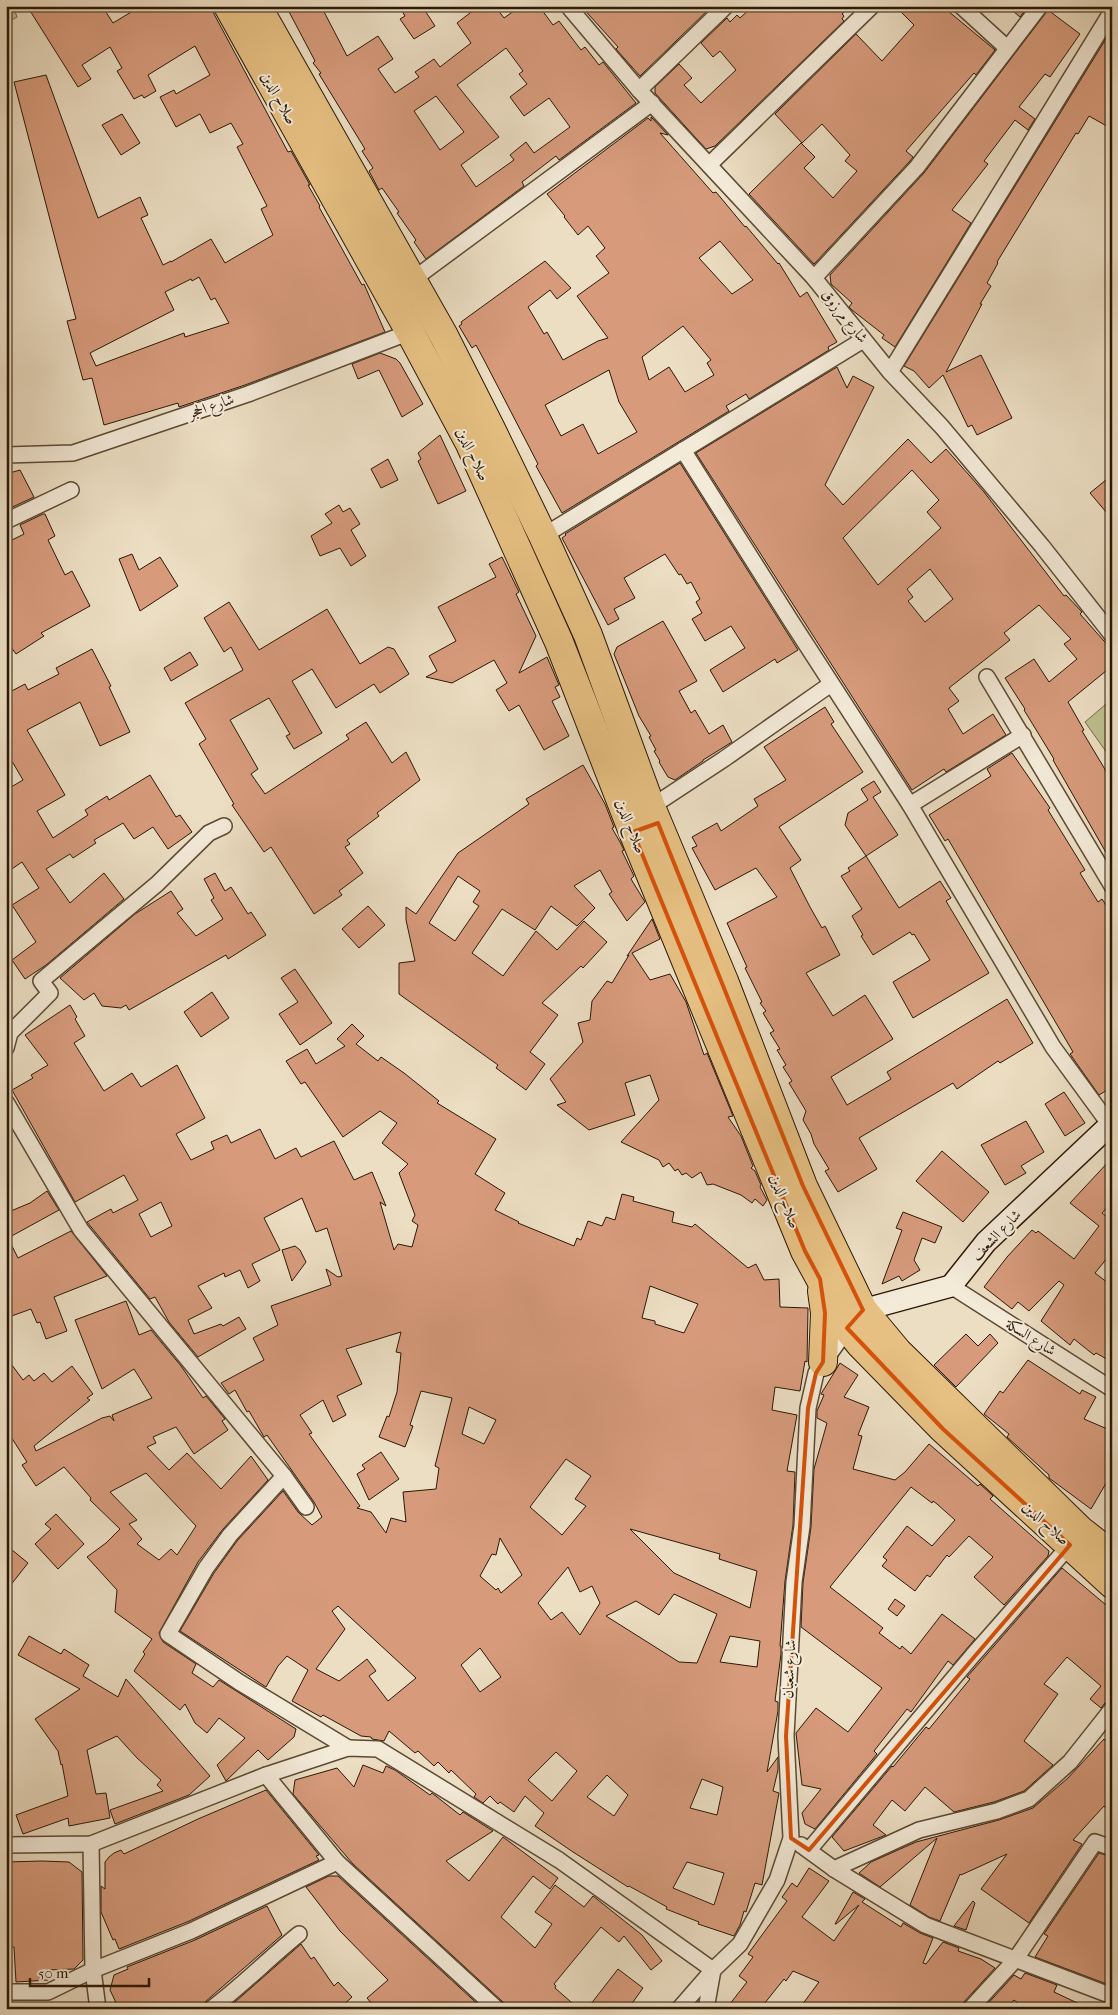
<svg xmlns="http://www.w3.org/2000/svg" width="1118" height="2015" viewBox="0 0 1118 2015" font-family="'IM FELL French Canon',Amiri,serif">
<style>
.green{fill:#bfbf8f;stroke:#756c4a}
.building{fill:#d79b7c;stroke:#2b1806;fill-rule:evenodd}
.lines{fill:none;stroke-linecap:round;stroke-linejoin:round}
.street-casing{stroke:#5b4a35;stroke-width:18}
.secondary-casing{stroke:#2b1806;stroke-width:24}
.highway-casing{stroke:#2b1806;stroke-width:30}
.street{stroke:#f3ead8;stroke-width:15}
.secondary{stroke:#f3ead8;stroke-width:21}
.highway{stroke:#e6bf82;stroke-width:28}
.marked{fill:none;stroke:#d5520b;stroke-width:4;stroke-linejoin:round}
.labels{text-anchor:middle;stroke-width:4;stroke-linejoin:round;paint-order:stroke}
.street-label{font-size:15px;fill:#2b1806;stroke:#f3ead8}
</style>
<rect width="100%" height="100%" fill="#ecdec3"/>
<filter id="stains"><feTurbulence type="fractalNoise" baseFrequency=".004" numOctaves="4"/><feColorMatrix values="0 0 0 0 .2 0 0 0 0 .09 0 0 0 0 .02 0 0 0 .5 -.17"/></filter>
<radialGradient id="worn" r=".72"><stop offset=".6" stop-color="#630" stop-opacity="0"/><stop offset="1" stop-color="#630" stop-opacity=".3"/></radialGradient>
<g class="green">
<polygon points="6,6 13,6 17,17 6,23"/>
<polygon points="1112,699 1112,760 1085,722"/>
</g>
<g class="building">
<path d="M27,6H102L113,23L141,6H212L214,14L288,152L291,151L310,185H308L320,206L319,207L362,285L364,284L385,332L245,385L179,407L178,403L104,425L92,378L83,380L67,321L76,319L14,82L46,75L98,218L140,197L148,215L141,218L163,265L171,261V262L211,239L225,263L273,235L261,209L267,206L237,147L243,144L231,123L210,133L200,114L176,127L160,97L174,90L176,94L210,75L195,46L148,75L156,91L144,98L142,95L134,99L117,71L122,68L110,47L82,65L91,79L78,87ZM199,277L211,300L215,298L229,323L185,337L184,333L96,366L90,353L174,310L165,292L191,279L192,281Z"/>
<path d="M286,6H321L347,56L378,36L393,59L378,69L395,93L419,77L415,72L434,59L440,67L471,43L457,23L479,6H495L504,18L521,6H539L553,25L559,21L581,50L585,47L599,65L603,62L636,103L559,160L556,156L522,182L524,186L426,259L414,242L416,240L397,213L399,212L382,188L379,190L369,171L373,168L362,151L365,149L319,74L321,73L313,63L315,61ZM506,48L523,71L519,74L527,84L510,97L524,116L549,98L570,127L534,153L526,142L510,155L514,160L476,187L461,165L499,137L457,85ZM436,96L464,132L440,150L414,111Z"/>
<polygon points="399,6 422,6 435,26 414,39 400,19 405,16"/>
<polygon points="581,6 712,6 640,76 616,49 618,47"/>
<polygon points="753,6 851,6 842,14 844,16 842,19 844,21 715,146 706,149 655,93 655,87 679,64 692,78 684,85 701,103 736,70 720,51 713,57 701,43 727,18 730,22 737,15 740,18"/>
<polygon points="895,6 942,6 995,50 976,75 974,73 906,151 913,157 910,161 814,264 749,194 801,143 815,157 804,168 833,198 857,171 845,161 850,155 822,124 802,143 775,114 856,34 882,61 914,25"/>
<polygon points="1007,6 1028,6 1020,17"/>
<polygon points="1048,10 1080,34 1050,77 1045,74 1019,107 1035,119 1028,130 1015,120 984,161 988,164 952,210 971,223 895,347 882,338 884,335 852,310 849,307 852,303 831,284 830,275 924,173"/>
<polygon points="1112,29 1112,129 1089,116 1078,134 1076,133 997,262 998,263 987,283 991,286 980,304 982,304 946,372 981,355 1012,418 977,435 972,425 968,427 943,375 929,388 914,371 904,366"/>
<polygon points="122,114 140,143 121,155 102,125"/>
<path d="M651,117L668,135L660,133L713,193L716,192L745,227L746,226L778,264L779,263L800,297L807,292L837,342L828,347L829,350L749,399L746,394L726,406L729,411L562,513L536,466L538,464L483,358L476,345L472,348L459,326L462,324L461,322L545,261L571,288L557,299L550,290L528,307L544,334L547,332L563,360L598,341L608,338L577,296L609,273L596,256L605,248L588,226L578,235L564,217L565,216L547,194L648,118L651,121ZM720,241L753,280L732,294L699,258ZM683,326L711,360L707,363L714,375L685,392L669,367L649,380L642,357ZM609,370L619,402L637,432L598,454L583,424L561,436L545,405Z"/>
<polygon points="380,353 396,359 400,363 423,404 402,417 379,370 358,379 352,364"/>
<path d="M837,367L847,388L853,376L874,387L825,485L843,505L908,439L931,463L946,449L984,492L1064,596L1066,595L1082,612L1080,614L1112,650V666L1068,702L1084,730L1082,731L1112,781V863L1053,760L1054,759L1024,710L1025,709L1005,678L1034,659L1049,682L1077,659L1064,644L1071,639L1039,605L1004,633L1010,640L949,688L959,701L948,709L963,734L993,714L1006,735L946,772L944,769L912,790L696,453ZM912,470L939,500L927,512L941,528L878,585L843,538ZM930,569L953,599L925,622L908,601L913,597L907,589Z"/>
<polygon points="440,435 466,491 438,504 418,461 421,459 418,453"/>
<polygon points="388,459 398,480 381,488 371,469"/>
<polygon points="680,463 798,650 777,663 775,659 723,692 710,670 745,648 731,626 705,641 692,619 702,613 696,602 700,599 691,582 687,584 681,574 679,575 665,554 624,578 635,598 614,609 619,619 608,625 562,538 566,535 565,534"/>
<polygon points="20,470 34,497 6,510 6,474"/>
<polygon points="1112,475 1112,519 1090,493"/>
<polygon points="339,505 343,512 350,508 360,524 351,530 366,556 351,566 340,548 320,556 311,536 332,523 325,514"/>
<polygon points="43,514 45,514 55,536 48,540 65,575 72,571 90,606 41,633 44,636 16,654 6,640 6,543 24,534 20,525"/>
<polygon points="132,554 139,570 160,557 178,586 140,611 119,559"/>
<polygon points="502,557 519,592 516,594 536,636 519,673 547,657 559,685 555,687 560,697 552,701 569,736 544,750 519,705 509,711 496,690 507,683 494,660 452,683 426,677 437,671 429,656 456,641 438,607 496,577 489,564"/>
<polygon points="229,602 259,650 327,609 360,664 388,647 394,649 409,674 380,693 374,684 336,708 312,669 292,681 322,733 294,749 286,736 290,734 269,698 230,720 258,769 251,774 265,794 349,739 346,735 366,722 392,763 406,752 420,780 377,813 379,816 347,840 350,844 345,847 363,873 339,891 342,895 314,914 271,847 264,852 232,805 234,804 199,744 206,739 185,703 243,670 231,647 224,652 204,618"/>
<polygon points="663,621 697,681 679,691 691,713 695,710 709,734 723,725 732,742 703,760 703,761 675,780 668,777 659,762 660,761 654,751 656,750 649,737 651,736 639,716 614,654 617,647"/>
<polygon points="92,649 111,686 109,687 130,732 100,746 80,702 27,730 65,795 37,811 53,838 88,815 85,810 107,796 109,800 150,775 176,817 180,815 192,832 168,849 153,827 134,839 123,823 94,840 96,843 73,858 70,854 46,869 70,903 104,873 124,899 46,965 25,979 12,960 36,942 12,905 39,888 22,862 6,873 6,790 23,780 6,751 6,694 25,684 28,690 59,674 56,668"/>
<polygon points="190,652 198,665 171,681 164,668"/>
<polygon points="825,707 834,722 831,724 863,772 779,827 801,860 790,868 810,907 822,928 825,926 840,955 806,973 833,1016 865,995 893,1039 831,1077 847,1105 891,1079 887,1072 1007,999 1033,1043 1000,1063 998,1061 957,1089 953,1083 859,1138 877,1169 838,1192 825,1171 829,1169 814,1144 811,1134 803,1120 806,1111 789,1083 792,1081 783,1067 786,1065 777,1050 780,1049 770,1033 774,1031 763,1013 766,1011 760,1003 762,1002 745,968 747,967 727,923 777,897 756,868 715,890 692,848 697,846 692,837 717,823 721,831 758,806 754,799 786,780 764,747"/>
<polygon points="1012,753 1050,808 1048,810 1085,870 1080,873 1098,902 1102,899 1112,914 1112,1087 1099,1095 1070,1054 1073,1052 948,839 945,841 929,815 991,776 987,769"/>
<path d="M583,765L605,804L614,827L612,828L620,842L624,850L622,851L634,876L631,879L645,902L627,921L609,894L612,892L600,870L574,886L595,908L577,926L551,906L535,930L502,909L472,953L503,976L536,931L557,950L584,921L607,942L583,968L581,966L542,1003L558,1015L530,1052L545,1064L526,1090L496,1068L498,1065L399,994V963L415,961L406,920V907L416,914L458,853L529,804L526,799ZM458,876L480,891L473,902L479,906L455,941L429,923Z"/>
<polygon points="874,781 881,792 873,797 898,835 866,856 845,825 848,813 868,800 861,789"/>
<polygon points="866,856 899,908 940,881 951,898 946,901 989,973 913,1018 893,982 930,960 914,934 912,935 910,932 873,955 861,936 863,935 852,916 862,909 841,876 850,871 848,868"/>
<polygon points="215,873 225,891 231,887 248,914 251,912 266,935 228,959 226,955 129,1010 126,1005 121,1008 102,1006 94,993 84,1000 60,978 135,914 171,891 183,909 177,913 196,936 223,919 211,900 214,898 204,879"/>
<polygon points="368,906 385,925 359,948 342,929"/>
<polygon points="652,919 660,939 632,953 650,980 670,974 686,1002 704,1055 707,1053 733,1116 728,1117 741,1136 753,1166 751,1168 755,1171 761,1185 760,1187 767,1200 763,1206 755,1199 752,1203 741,1195 713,1184 707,1185 701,1172 692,1178 686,1173 682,1175 678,1169 675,1171 669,1163 663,1167 659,1160 621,1142 659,1100 650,1075 625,1083 635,1115 589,1130 557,1105 566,1102 550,1079 583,1042 578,1023 590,1020 592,1001 607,981 612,983 629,955 627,956"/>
<polygon points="295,969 332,1023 300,1045 279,1014 298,1002 281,978"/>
<polygon points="212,992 229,1018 201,1037 184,1012"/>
<path d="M70,1005L77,1017L75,1019L85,1036L74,1043L104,1091L132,1073L141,1087L177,1065L205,1118L176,1134L191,1160L214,1149L211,1142L227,1135L231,1143L260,1129L275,1159L296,1148L301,1157L334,1141L354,1180L372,1172L386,1206L380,1202L394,1250L398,1244L412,1247L418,1225L412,1221L415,1215L399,1173L408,1164L382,1143L397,1123L380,1111L343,1137L305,1082L301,1084L286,1061L307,1049L316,1064L345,1046L337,1039L352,1024L364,1036L356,1044L378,1061L381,1057L404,1073L439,1101L437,1103L496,1139L475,1174L505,1193L495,1210L519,1222L518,1223L574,1246L577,1238L581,1240L588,1221L602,1226L606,1217L615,1220L622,1194L634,1197L633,1201L674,1212L672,1222L692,1227L695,1224L748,1268L756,1264L764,1280L779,1279L780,1307L808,1308L807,1362L805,1361L800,1391L775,1387L772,1410L797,1415L787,1471L795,1472L793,1525L785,1581L780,1646H781V1654L775,1701L778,1702V1711L767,1772L778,1757V1770L773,1791L779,1793L762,1885L755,1883L746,1912L744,1911L740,1925L734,1936L698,1924L699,1922L666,1909L667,1907L629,1886L628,1887L573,1852L535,1826L544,1813L525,1796L514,1812L500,1802L498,1804L490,1796L483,1803L474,1797L476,1794L451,1770L449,1773L438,1762L434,1766L418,1751L415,1753L389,1731L384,1741L372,1739L371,1737L361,1736L323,1715L321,1717L292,1701L308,1670L287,1656L278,1666L266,1687L180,1631L214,1573L237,1541L283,1491L298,1512L312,1525L322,1517L314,1502L267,1435L264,1437L249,1411L247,1412L235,1390L229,1394L221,1383L264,1360L253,1338L278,1325L271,1306L331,1285L326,1269L338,1277L342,1276L327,1228L316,1232L302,1198L264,1218L280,1250L252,1264L260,1281L248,1288L240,1270L225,1277L224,1273L198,1286L212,1308L188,1320L194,1334L221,1324L223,1326L239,1317L246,1329L198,1357L169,1322L155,1297L150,1299L87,1222L111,1209L113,1213L138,1200L124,1175L75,1202L12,1090L33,1078L31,1075L48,1065L25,1035ZM161,1202L172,1226L151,1237L139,1214ZM650,1286L698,1304L684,1333L655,1324V1321L642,1318ZM401,1332L396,1352L401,1353L397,1392L389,1417L387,1416L379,1437L405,1447L413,1426L410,1425L421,1391L452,1398L435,1466L439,1468L436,1489L403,1492L406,1522L391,1518L386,1533L371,1512L357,1508L360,1506L309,1434L312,1433L300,1415L323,1400L333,1422L346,1415L337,1396L362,1384L346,1349ZM469,1407L496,1420L484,1444L462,1434ZM566,1459L591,1476L575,1499L586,1506L562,1535L530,1507ZM630,1529L720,1554L719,1559L757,1571L750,1608L674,1573ZM500,1538L522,1575L501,1593L498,1588L496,1590L480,1576L492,1554L496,1555ZM568,1567L580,1592L592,1586L600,1603L580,1635L562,1612L551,1620L538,1603ZM674,1594L717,1614L697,1663L679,1662L606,1616L636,1601L659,1615ZM338,1606L416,1678L388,1701L369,1676L376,1671L367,1659L339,1681L316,1669L345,1629L332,1611ZM730,1636L760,1641L757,1667L720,1662ZM480,1648L501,1677L480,1692L461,1665ZM556,1752L577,1771L552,1801L528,1780ZM607,1775L628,1795L614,1816L587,1797ZM702,1779L723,1787L717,1815L690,1808ZM687,1862L724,1873L714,1905L673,1888Z"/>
<polygon points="1064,1092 1085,1123 1065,1136 1045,1104"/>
<polygon points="1026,1121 1044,1152 1021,1166 1026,1173 1005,1185 981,1145"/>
<polygon points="942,1151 989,1192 963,1222 916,1181"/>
<polygon points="1112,1158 1112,1202 1102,1213 1107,1217 1112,1210 1112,1252 1095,1273 1112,1286 1112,1362 1096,1353 1094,1355 1074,1339 1070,1345 1041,1321 1064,1285 1059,1281 1029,1311 1018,1302 1012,1309 984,1287 1007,1257 1032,1230 1036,1233 1038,1231 1074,1259 1099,1226 1070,1203"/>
<polygon points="47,1191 59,1210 8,1238 18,1258 71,1231 107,1276 54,1297 67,1331 46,1339 40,1322 37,1323 31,1309 6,1318 6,1213 30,1203"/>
<polygon points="903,1212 942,1227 935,1243 922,1238 914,1260 920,1270 902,1281 899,1276 882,1284 902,1230 896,1228"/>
<polygon points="295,1246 300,1250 306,1262 292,1281 282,1250"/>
<path d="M126,1301L139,1335L151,1330L181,1366L203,1398L206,1396L225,1419L222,1421L228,1430L194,1454L176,1427L153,1437L156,1443L147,1447L169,1470L187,1453L221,1489L251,1456L268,1480L223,1529L198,1562L159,1633L163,1642L196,1664L192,1673L213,1687L219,1680L296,1729L294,1737L268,1760L258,1750L226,1781L217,1765L245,1738L219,1718L207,1733L195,1723L185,1704L180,1710L134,1671L145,1654L143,1652L152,1639L115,1612L117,1590L87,1557L106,1543L120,1529L90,1500L91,1498L64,1467L36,1486L22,1465L27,1462L6,1429V1357L23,1380L29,1375L34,1381L44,1373L52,1382L72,1366L93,1394L87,1398L90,1400L34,1446L36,1451L102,1418L110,1416L114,1421L112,1415L152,1398L134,1369L102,1389L75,1320ZM146,1473L196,1526L177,1555L171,1549L159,1560L137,1544L142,1539L129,1524L137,1520L110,1492Z"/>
<polygon points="966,1334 978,1346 990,1334 998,1343 956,1387 934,1365"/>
<polygon points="1028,1360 1080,1394 1082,1390 1096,1397 1084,1419 1112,1431 1112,1473 1091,1509 1049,1478 1049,1475 1007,1437 1009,1434 984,1414 1000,1391 1003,1393"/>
<polygon points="840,1363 858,1375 844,1397 869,1407 858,1435 862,1436 853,1469 895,1480 905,1472 929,1444 978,1486 980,1484 993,1496 990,1499 1049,1551 1048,1556 1004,1605 974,1577 993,1557 969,1536 949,1557 947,1555 930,1577 927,1575 915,1591 882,1566 887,1560 883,1557 907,1526 932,1546 955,1520 937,1504 933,1501 932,1503 911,1487 830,1587 883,1628 879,1633 900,1649 902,1646 911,1654 942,1614 975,1639 953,1665 948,1661 911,1712 907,1709 874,1751 877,1754 815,1829 805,1824 802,1813 821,1789 802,1785 796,1733 816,1708 848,1732 882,1688 801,1627 803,1583 811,1527 814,1469 827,1423 817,1418 817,1411 824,1395 821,1394"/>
<polygon points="381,1452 399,1479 369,1500 357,1474 365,1469 362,1465"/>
<polygon points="56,1514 84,1544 58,1569 35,1544 51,1529 45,1524"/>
<polygon points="6,1545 28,1563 6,1591"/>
<polygon points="1062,1568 1112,1610 1112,1700 1105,1703 1101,1708 1090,1699 1101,1686 1067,1657 1044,1684 1058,1694 1024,1741 1053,1765 1024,1791 994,1802 954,1812 925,1787 905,1811 892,1800 873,1825 886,1835 844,1851 832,1837 892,1766 893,1767 926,1727 929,1729 970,1679 967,1677"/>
<polygon points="895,1599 905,1606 897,1616 888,1609"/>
<polygon points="29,1636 61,1654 64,1649 89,1665 83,1676 118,1697 126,1679 210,1776 189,1795 115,1824 110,1810 163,1791 157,1785 161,1780 137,1758 117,1736 87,1750 96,1794 106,1793 110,1818 69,1826 68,1818 23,1834 16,1815 68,1796 62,1764 61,1765 58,1751 35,1719 80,1689 18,1655"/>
<polygon points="1104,1739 1112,1746 1112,1813 1104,1806 1073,1840 1082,1844 1029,1923 981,1889 1007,1854 961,1875 960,1874 940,1921 929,1917 910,1905 937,1838 880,1887 859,1873 871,1862 916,1842 999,1820 1033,1808 1068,1778"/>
<polygon points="363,1765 383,1773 386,1766 395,1770 430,1795 432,1793 460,1815 463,1812 493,1831 446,1861 469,1881 503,1837 558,1878 550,1889 533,1876 501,1917 535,1948 552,1924 535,1912 555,1885 584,1907 593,1896 642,1935 662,1961 651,1970 624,1936 619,1942 601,1927 554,1984 556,1986 555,1988 579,2009 506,2009 503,2002 353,1864 293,1794 295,1780 337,1768 354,1787"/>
<polygon points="266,1790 319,1855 316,1856 319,1860 187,1922 119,1949 115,1939 113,1940 101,1912 101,1886 105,1889 105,1862 109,1857 114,1853 121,1850 124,1854 198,1819"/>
<polygon points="1099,1853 1112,1857 1112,1986 1035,1957 1048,1936 1044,1934"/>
<polygon points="42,1861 69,1862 82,1872 83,1960 74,1969 47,1970 48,1980 16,1982 14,1947 6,1947 6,1862"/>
<polygon points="809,1868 829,1881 802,1917 834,1941 859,1905 836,1924 835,1924 853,1892 865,1899 862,1902 901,1927 903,1923 920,1933 933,1938 923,1963 926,1964 943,1942 959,1948 958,1951 981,1959 995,1968 963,2003 961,2009 799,2009 819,1982 793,1971 786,1981 784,1979 760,2009 726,2009 747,1982 739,1976 753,1957 748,1954 787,1901 782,1897 792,1883 797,1887"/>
<polygon points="329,1876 338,1876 483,2009 376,2009 367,1998 388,1980 340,1931 306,1887"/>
<polygon points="973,1901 975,1903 966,1930 954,1926"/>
<polygon points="267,1906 282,1935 205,2002 202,2009 119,2009 110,1990 114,1975 128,1969 127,1967 195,1940"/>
<polygon points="301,1944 311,1959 314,1957 334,1986 338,1982 352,1997 339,2009 227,2009"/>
<polygon points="618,1969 643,1988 628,2009 587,2009"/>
<polygon points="1025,1973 1057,1985 1054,1992 1090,2009 1026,2009 1014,2000 1006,2009 983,2009 1014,1975 1021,1979"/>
</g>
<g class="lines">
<g class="street-casing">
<g id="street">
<polyline points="568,6 639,90 814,278 890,372 942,427 1042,546 1112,635"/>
<polyline points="961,6 1007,48"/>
<polyline points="639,90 726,6"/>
<polyline points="709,165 872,6"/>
<polyline points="814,278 917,167 1040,6"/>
<polyline points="411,281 652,103"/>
<polyline points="890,372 1112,11"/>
<polyline points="683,450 791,621 910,805 1053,1047 1110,1125"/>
<polyline points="6,455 73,453 248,394 410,332"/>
<polyline points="6,521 71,490"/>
<polyline points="543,536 863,340"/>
<polyline points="987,677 1112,886"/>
<polyline points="910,805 1023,735"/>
<polyline points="651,807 724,759 831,684"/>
<polyline points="6,1048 10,1033 50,993 41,981 157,884 209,833 224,826"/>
<polyline points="6,1102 81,1230 284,1476 306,1507"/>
<polyline points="951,1286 1112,1389"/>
<polyline points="284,1476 230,1535 206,1568 168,1634 239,1682 348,1748"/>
<polyline points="266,1775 337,1862 497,2009"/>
<polyline points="91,1844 93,1970 98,2009"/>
<polyline points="6,1845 91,1844 266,1775 348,1748 378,1749 559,1860 713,1970 706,2009"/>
<polyline points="801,1845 834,1869 925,1925 1112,1996"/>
<polyline points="809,1850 973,1655 1070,1545"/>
<polyline points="834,1869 919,1830 997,1811 1029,1799 1070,1762 1112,1709"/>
<polyline points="6,1992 48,1992 93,1970 191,1931 337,1862"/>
<path d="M211,2009C242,1986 269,1958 299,1934"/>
<polyline points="679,2009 713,1970 740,1944 777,1880 791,1838 786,1736 794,1582 802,1526 808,1408 816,1373 850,1325"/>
<polyline points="970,2009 1015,1960 1095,1842 1112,1848"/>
</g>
</g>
<g class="secondary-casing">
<polyline id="secondary" points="863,1310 951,1286 986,1242 1112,1123"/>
</g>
<g class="highway-casing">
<g id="highway">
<polyline points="228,6 410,332 470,444 559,642 633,832 805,1251 847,1328 860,1344 943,1429 1112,1584"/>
<polyline points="257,6 444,336 491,429 543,536 588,635 651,807 724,981 803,1186 863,1310 898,1352 1080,1530 1112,1555"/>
<polyline points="822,1291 825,1313 823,1362"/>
</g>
</g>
<use href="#street" class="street"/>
<use href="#secondary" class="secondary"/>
<use href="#highway" class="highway"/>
</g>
<path class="marked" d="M658,823L803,1186L863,1310L847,1328L943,1429L1070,1545L809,1850L791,1838L786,1736L808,1408L816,1373L823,1362L825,1313L820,1279L805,1251L633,832Z"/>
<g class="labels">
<g class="street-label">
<text transform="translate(279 98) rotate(61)" y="5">صلاح الدين</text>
<text transform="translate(845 316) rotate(51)" y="5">شارع مرزوق</text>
<text transform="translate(211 406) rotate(-19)" y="5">شارع الحجر</text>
<text transform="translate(473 454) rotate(64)" y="5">صلاح الدين</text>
<text transform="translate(631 826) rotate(68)" y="5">صلاح الدين</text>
<text transform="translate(785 1201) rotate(68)" y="5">صلاح الدين</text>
<text transform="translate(996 1235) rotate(-46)" y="5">شارع الشعف</text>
<text transform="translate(1031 1337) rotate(32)" y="5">شارع السكة</text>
<text transform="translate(1046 1523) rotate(42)" y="5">صلاح الدين</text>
<text transform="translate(789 1669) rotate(-87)" y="5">شارع شعبان</text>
</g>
</g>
<rect width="1118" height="2015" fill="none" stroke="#ecdec3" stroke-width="25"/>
<rect x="8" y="8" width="1103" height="2000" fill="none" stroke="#2b1806" stroke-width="2.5"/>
<rect x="12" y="12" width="1093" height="1990" fill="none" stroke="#2b1806"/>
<path d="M30 1978v8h119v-8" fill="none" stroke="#2b1806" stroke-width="2.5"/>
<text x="38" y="1978" font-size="15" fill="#2b1806" stroke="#f3ead8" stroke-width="4" paint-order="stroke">50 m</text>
<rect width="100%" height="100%" filter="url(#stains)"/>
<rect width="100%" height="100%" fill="url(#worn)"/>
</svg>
